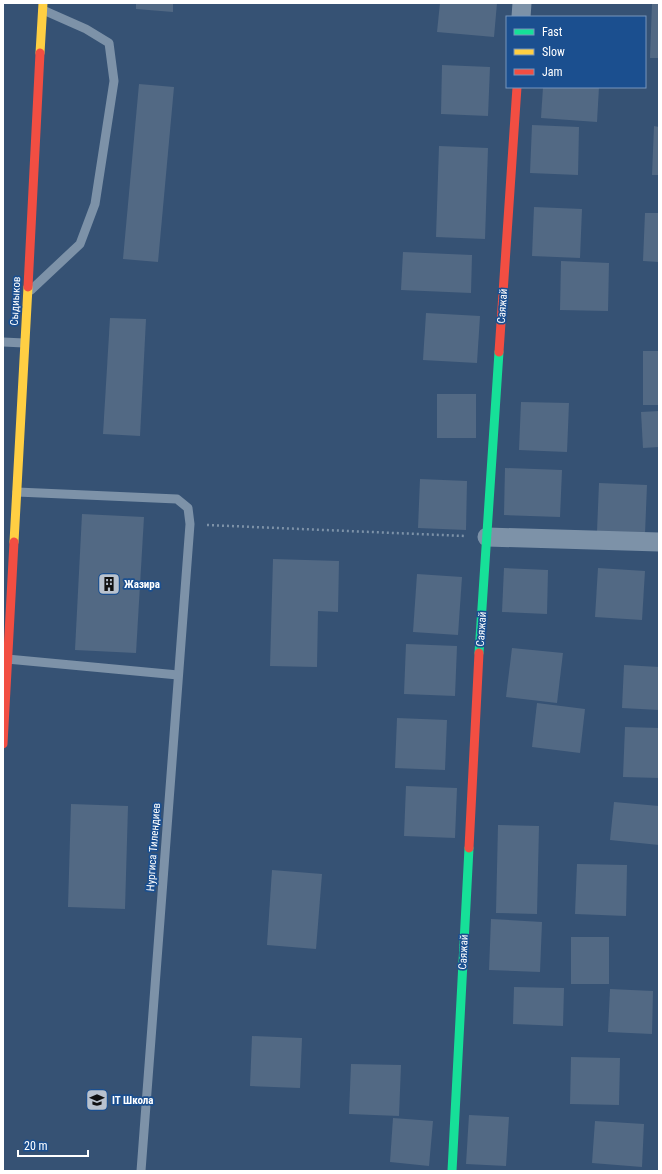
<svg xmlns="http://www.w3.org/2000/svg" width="662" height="1174" viewBox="0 0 662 1174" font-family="'Roboto Condensed',sans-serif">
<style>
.building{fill:#526984}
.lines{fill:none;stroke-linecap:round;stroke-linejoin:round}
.path{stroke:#7d92a8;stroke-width:2.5;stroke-dasharray:2 3;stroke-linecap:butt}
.lane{stroke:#7d92a8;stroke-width:9}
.street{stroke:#7d92a8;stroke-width:19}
.fast{stroke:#16e098;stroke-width:9}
.slow{stroke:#ffcf43;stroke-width:9}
.jam{stroke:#f24e42;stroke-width:9}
.labels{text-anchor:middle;stroke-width:3.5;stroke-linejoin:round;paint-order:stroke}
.street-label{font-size:11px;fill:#fff;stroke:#1b4f8f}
.poi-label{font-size:11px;font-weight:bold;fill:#fff;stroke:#1b4f8f;text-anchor:start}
</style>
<rect width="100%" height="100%" fill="#365274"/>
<g class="building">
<polygon points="136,3 173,3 173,12 136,9"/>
<polygon points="440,3 497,3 494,37 437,32"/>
<polygon points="652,3 659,3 659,58 650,58"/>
<polygon points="442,65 490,67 488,116 441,114"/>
<polygon points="139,84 174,87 158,262 123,259"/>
<polygon points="543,87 599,87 597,122 541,118"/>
<polygon points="532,125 579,127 578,175 530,173"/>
<polygon points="654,126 659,127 659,175 652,175"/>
<polygon points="439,146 488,148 485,239 436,237"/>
<polygon points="534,207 582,209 580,258 532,256"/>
<polygon points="645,213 659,213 659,262 643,261"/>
<polygon points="403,252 472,255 471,293 401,290"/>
<polygon points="561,261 609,263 608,311 560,310"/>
<polygon points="426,313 480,316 477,363 423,360"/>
<polygon points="110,318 146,319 140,436 103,434"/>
<rect x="643" y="351" width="16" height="54"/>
<rect x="437" y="394" width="39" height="44"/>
<polygon points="521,402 569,403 567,452 519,450"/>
<polygon points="659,411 659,447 643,448 641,412"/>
<polygon points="505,468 562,470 560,517 504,515"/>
<polygon points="420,479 467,481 466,530 418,528"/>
<polygon points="599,483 647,485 645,534 597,532"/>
<polygon points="82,514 144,517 136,653 75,650"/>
<polygon points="273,559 339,561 338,612 318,611 317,667 270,666"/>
<polygon points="504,568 548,570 547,614 502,612"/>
<polygon points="598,568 645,571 642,620 595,617"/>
<polygon points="417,574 462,577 458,635 413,632"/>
<polygon points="406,644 457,646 455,696 404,694"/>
<polygon points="512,648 563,653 557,703 506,697"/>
<polygon points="624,665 659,667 659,710 622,708"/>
<polygon points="537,703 585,709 580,753 532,747"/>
<polygon points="397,718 447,720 445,770 395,768"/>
<polygon points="625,727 659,728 659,778 623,777"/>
<polygon points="406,786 457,788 455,838 404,836"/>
<polygon points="614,802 659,806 659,845 610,840"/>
<polygon points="71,804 128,806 125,909 68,907"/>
<polygon points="498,825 539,826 537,914 496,913"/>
<polygon points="577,864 627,865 626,916 575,914"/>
<polygon points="272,870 322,874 316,949 267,945"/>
<polygon points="491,919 542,922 540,972 489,970"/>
<rect x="571" y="937" width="38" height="47"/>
<polygon points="514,987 564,988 563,1026 513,1024"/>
<polygon points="610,989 653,991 652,1034 608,1032"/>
<polygon points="252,1036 302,1038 300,1088 250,1086"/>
<polygon points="571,1057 620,1058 619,1105 570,1104"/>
<polygon points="351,1064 401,1065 399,1116 349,1114"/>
<polygon points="469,1115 509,1117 506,1166 466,1164"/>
<polygon points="393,1118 433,1121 429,1166 390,1162"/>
<polygon points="595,1121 644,1124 642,1167 592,1163"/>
</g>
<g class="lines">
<polyline class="path" points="207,525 465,536"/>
<g class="lane">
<polyline points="31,290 80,244 95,204 114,81 109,43 86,29 43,10"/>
<polyline points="3,342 24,343"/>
<polyline points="17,492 177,499 188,508 190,524 141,1171"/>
<polyline points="7,659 178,675"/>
</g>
<g class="street">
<polyline points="521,17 522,3"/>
<polyline points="487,537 659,542"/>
</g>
<g class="fast">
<polyline points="479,653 499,352"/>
<polyline points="452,1171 469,848"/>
</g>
<g class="slow">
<polyline points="40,53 43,3"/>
<polyline points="14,542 28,287"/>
</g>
<g class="jam">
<polyline points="28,287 40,53"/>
<polyline points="499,352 517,87"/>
<polyline points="3,744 14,542"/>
<polyline points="469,848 479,653"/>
</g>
</g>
<defs>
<g id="building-square" transform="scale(1.15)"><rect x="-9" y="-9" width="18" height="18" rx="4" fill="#b9c2ce" stroke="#1b4f8f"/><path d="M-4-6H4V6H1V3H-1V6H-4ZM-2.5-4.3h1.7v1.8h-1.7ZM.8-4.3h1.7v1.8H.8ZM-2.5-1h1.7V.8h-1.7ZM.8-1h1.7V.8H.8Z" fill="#111"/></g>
<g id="school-square" transform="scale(1.15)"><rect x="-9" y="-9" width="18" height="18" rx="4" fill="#b9c2ce" stroke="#1b4f8f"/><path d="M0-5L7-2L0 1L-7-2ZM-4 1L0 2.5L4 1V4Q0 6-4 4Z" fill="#111"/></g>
</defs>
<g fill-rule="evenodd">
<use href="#building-square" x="109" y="584"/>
<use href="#school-square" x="97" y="1100"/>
</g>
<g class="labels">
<g class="street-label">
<text transform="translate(15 301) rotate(-87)" y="4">Сыдиыков</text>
<text transform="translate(502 306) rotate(-86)" y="4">Саяжай</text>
<text transform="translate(481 629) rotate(-86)" y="4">Саяжай</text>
<text transform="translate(153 847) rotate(-86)" y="4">Нургиса Тилендиев</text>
<text transform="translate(463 952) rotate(-87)" y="4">Саяжай</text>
</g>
<g class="poi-label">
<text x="124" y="588">Жазира</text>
<text x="112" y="1104">IT Школа</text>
</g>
</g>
<rect width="662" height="1174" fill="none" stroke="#ffffff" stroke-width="8"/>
<rect x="506" y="16" width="140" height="72" fill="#1b4f8f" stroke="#7695bc"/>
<rect x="514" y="29" width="20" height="6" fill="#16e098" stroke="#7695bc"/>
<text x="542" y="36" font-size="12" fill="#ffffff">Fast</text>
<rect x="514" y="49" width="20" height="6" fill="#ffcf43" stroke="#7695bc"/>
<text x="542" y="56" font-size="12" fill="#ffffff">Slow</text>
<rect x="514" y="69" width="20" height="6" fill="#f24e42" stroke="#7695bc"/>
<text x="542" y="76" font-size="12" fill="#ffffff">Jam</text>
<path d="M18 1150v6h70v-6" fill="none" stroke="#ffffff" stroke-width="2"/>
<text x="24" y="1150" font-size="12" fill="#ffffff" stroke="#1b4f8f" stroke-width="3" paint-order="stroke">20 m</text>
</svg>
